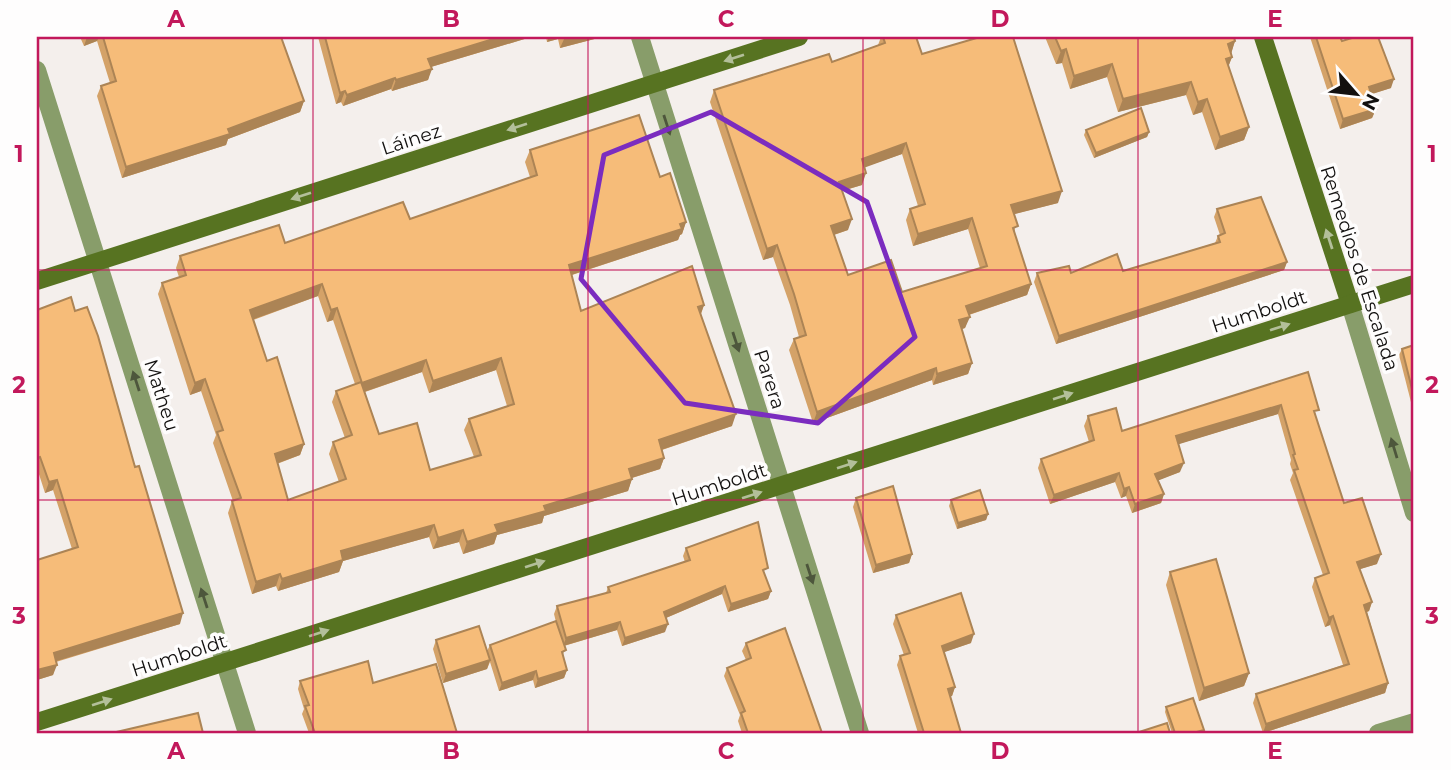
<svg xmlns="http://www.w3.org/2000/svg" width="1451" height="770" viewBox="0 0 1451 770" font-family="Montserrat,sans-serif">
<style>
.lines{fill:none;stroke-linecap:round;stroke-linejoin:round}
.street{stroke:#889d6a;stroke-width:18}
.secondary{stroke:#577321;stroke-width:18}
.wall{fill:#d4a268;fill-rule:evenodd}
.shaded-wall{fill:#ac8455}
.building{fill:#f6bc79;stroke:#ac8455;stroke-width:2;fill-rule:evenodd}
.oneway{fill:#b3bf9a}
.oneway2{fill:#4d563c}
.marked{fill:none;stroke:#7b2cbf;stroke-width:5;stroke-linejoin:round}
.grid{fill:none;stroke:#c2185b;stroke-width:2;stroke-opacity:0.55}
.labels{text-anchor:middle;stroke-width:7;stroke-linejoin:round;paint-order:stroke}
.street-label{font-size:19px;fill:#12100f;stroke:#fefdfd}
.neatline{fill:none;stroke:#c2185b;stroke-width:2.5}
.grid-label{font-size:23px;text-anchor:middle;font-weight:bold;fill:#c2185b}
</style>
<rect width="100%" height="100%" fill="#f4efec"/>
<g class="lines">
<g class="street">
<polyline points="640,37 860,733"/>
<polyline points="37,70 247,733"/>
<polyline points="1350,304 1414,513"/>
<polyline points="1378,733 1414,722"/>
</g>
<g class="secondary">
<polyline points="1263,37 1350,304"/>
<polyline points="37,281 799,37"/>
<polyline points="37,722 1414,284"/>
</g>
</g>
<g class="wall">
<polygon points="80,37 281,37 304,101 300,112 228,139 226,145 122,178 97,96 101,86 110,83 97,41 84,46"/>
<polygon points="318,37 531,37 431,67 428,80 392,91 391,89 343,106 341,102 336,104"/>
<polygon points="546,37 602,37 560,48 558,39 547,42"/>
<path d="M881,37H916L922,54L974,39L973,37H1013L1058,203L1014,214L1015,234L1031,284L1027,295L969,315L965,328L962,329L972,363L968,374L933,385L932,380L813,423L789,350L794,339L799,337L790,305L773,257L763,260L710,102L714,90L832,62L878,45ZM902,154L918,206L910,209L906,220L913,246L968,229L980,268L902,292L848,275L834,235L848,230L842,191L862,185L864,167Z"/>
<polygon points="1045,37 1234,37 1235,41 1231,53 1232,57 1228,67 1249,127 1244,140 1215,150 1202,112 1193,115 1186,95 1118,112 1107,77 1070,89 1062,63 1056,64"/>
<polygon points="1310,37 1340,37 1342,41 1391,88 1371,94 1376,109 1372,118 1340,129"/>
<polygon points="1086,130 1149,132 1147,137 1094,158 1084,135"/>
<path d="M530,150L660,177L686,222L682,234L680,235L678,240L572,275L581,311L704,305L701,314L732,426L662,450L664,458L660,469L632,478L628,491L544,516L542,523L497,535L494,544L463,554L459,542L433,549L429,537L343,561L339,572L278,591L276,586L252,594L228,513L232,501H233L213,443L216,435L201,391L190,395L158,294L162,283L179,277L176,268L180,256L285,243L410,219L530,177L525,162ZM318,296L327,322L333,320L355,384L336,391L332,402L345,438L333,442L329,454L339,482L288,500L277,464L300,455L304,444L267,361L253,320ZM496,370L507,406L469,419L464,430L474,457L430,470L379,434L365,392L422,372L429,393Z"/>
<polygon points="1217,209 1287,262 1284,270 1056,344 1034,282 1037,273 1123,271 1215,243 1218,236 1220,235 1214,217"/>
<polygon points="37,310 180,624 56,662 53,675 37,680 37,560 72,549 53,490 45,493 37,468"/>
<polygon points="1414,345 1414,414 1399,355 1402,349"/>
<polygon points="1308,372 1316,418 1344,503 1377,564 1360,569 1372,602 1369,611 1367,612 1388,683 1385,693 1263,733 1253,703 1256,694 1343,665 1330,625 1325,627 1312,587 1315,578 1323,575 1290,480 1293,473 1290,464 1291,460 1278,414 1178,444 1180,472 1158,480 1164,494 1161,503 1132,513 1126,496 1121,498 1115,482 1050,504 1038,468 1041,459 1089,442 1084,426 1088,416 1122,431"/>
<polygon points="856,498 912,554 909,563 873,573 853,507"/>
<polygon points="951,500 988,514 986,520 957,529 949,506"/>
<polygon points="686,548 765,576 771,591 768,599 728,612 722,594 666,618 665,632 622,646 617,630 564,646 563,657 567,670 564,678 535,688 533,680 499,691 490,662 487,669 443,683 433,649 436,640 487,651 490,645 557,626 554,614 557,606 606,593 608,587 685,562 683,556"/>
<polygon points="1170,572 1249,673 1244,686 1199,701 1166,585"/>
<polygon points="896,615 971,643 944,652 955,687 952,696 950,696 961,733 918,733 897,665 900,656 904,655 893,624"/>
<polygon points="746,643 822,733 742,733 738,721 740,715 724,676 727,668 746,660 742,651"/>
<polygon points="300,681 373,683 457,733 309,733 302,714 304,709 298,689"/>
<polygon points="1166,707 1202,733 1172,733 1165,712"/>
</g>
<g class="shaded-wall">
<polygon points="87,37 99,37 97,41 84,46"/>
<polygon points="500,37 531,37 424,69 428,59"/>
<polygon points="549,37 559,37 558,39 547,42"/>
<polygon points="565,37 602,37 560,48"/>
<polygon points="1235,41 1231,54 1228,44"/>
<polygon points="1066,49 1062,63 1056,64 1061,51"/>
<polygon points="1232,57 1227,70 1226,59"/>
<polygon points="1112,64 1107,77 1070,89 1074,76"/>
<polygon points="432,69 428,80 392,91 396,80"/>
<polygon points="395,78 391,89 343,106 347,95"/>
<polygon points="1394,79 1391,88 1366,96 1369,87"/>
<polygon points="1191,82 1186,95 1118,112 1123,99"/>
<polygon points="345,91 341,102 336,104 340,93"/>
<polygon points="1207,99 1202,112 1193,115 1198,102"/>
<polygon points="304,101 300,112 228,139 226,145 122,178 126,167"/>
<polygon points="1376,109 1372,118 1340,129 1343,119"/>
<polygon points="1249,127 1244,140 1215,150 1220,137"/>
<polygon points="1149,132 1147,137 1094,158 1096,153"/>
<polygon points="906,143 902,154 858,170 862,159"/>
<polygon points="866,173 862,185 835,193 839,182"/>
<polygon points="1062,191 1058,203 1007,216 1011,205"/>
<polygon points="972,218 968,229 913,246 918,234"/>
<polygon points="852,219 848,230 827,237 831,226"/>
<polygon points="686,222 682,234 680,235 678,240 565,277 569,265"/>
<polygon points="777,245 773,257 763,260 767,249"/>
<polygon points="1287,262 1284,270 1056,344 1059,336"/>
<polygon points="322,284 318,296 246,322 250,310"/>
<polygon points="1031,284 1027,295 962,317 966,306"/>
<polygon points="704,305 700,316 698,307"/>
<polygon points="337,308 333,320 327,322 331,310"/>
<polygon points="970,317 965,328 955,331 959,320"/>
<polygon points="501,358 496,370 429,393 433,381"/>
<polygon points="426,360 422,372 358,394 362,383"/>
<polygon points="972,363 968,374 933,385 937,374"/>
<polygon points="936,368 932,380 813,423 817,412"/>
<polygon points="205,379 201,391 190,395 195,383"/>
<polygon points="1281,405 1278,414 1173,446 1176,436"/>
<polygon points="736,414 732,426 655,452 659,440"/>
<polygon points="304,444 300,455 270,466 275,454"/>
<polygon points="664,458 660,469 625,480 629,469"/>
<polygon points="1184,463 1180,472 1152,483 1155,474"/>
<polygon points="1119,473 1115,482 1050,504 1054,495"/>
<polygon points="632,479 628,491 544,516 542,523 497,535 494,544 463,554 467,542 495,525 544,506"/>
<polygon points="57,480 53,490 45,493 49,482"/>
<polygon points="1129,487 1126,496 1121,498 1124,489"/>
<polygon points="1164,494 1161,503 1132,513 1135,504"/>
<polygon points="988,514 986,520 957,529 958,523"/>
<polygon points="434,525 429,537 343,561 339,572 278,591 282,579 341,551"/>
<polygon points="463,530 459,542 433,549 438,538"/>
<polygon points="912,554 909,563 873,573 876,565"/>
<polygon points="1381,554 1377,564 1354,571 1357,562"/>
<polygon points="280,574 276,586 252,594 256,582"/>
<polygon points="725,586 722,594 661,620 664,612"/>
<polygon points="771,591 768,599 728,612 731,604"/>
<polygon points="1372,602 1369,611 1361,614 1364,605"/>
<polygon points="183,613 180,624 50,663 54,653"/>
<polygon points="1333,616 1330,625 1325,627 1329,618"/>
<polygon points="620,622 617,630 563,646 566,638"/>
<polygon points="668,624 665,632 622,646 625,638"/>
<polygon points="974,634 971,643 939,654 942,646"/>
<polygon points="490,660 487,669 443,683 446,674"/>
<polygon points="57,665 53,675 37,680 37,670"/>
<polygon points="567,670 564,678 535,688 538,679"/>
<polygon points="536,671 533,680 499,691 502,683"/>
<polygon points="1249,673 1244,686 1199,701 1204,688"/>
<polygon points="1388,683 1385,693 1263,733 1266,724"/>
<polygon points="955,687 952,696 945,698 948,689"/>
</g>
<g class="building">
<polygon points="103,37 281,37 304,101 228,129 230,134 126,167 101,86 116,81"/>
<polygon points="325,37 500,37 428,59 432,69 396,80 395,78 347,95 345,91 340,93"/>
<path d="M883,37H916L922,54L980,37H1013L1062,191L1011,205L1018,226L1013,228L1031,284L966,306L970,317L959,320L972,363L937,374L936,368L817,412L794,339L806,335L794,294L777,245L767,249L714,90L829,54L832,62L885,43ZM906,143L925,204L910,209L918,234L972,218L987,266L902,292L891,260L848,275L831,226L852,219L839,182L866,173L862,159Z"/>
<polygon points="1055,37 1234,37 1235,41 1228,44 1232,57 1226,59 1249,127 1220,137 1207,99 1198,102 1191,82 1123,99 1112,64 1074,76 1066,49 1061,51"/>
<polygon points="1316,37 1340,37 1342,41 1355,37 1378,37 1394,79 1369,87 1376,109 1343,119"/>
<polygon points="1141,108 1149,132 1096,153 1086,130"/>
<path d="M639,115L660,177L670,173L686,222L680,224L682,229L569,265L581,311L692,266L704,305L698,307L736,414L659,440L664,458L629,469L632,479L544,506L546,511L495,525L498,532L467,542L463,530L438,538L434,525L341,551L343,560L282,579L280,574L256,582L232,501L241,498L217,432L223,430L205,379L195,383L162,283L186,275L180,256L279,225L285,243L403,202L410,219L537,175L530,150ZM322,284L331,310L337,308L362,383L426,360L433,381L501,358L514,404L469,419L481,455L430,470L417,423L379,434L361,382L336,391L352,435L333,442L346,479L288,500L275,454L304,444L277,357L267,361L250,310Z"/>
<polygon points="1261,197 1287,262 1059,336 1037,273 1069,266 1071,273 1117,254 1123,271 1220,242 1218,236 1225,233 1217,209"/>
<polygon points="71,297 75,311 87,307 98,336 135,467 139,466 183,613 54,653 57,665 37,670 37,560 78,547 57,480 49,482 40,457 37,458 37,310"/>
<polygon points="1414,345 1414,397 1402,349"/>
<polygon points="1308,372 1319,410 1314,411 1344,503 1362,498 1381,554 1357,562 1372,602 1364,605 1388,683 1266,724 1256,694 1349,664 1333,616 1329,618 1315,578 1329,573 1294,470 1298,469 1293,455 1295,454 1281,405 1176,436 1184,463 1155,474 1164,494 1135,504 1129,487 1124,489 1119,473 1054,495 1041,459 1094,440 1088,416 1116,408 1122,431"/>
<polygon points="893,486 912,554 876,565 856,498"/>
<polygon points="980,490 988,514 958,523 951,500"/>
<polygon points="758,522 768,568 763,570 771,591 731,604 725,586 664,612 668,624 625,638 620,622 566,638 557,606 610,592 608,587 690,560 686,548"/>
<polygon points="1216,559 1249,673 1204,688 1170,572"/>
<polygon points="961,593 974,634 942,646 955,687 948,689 961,733 924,733 900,656 910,653 896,615"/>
<polygon points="556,621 566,650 562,652 567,670 538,679 536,671 502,683 490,645"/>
<polygon points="479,626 490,660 446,674 436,640"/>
<polygon points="785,628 822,733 748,733 741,713 745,711 727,668 751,658 746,643"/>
<polygon points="368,661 373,683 436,664 457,733 315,733 305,706 309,705 300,681"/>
<polygon points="1193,698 1204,730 1193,733 1175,733 1166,707"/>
<polygon points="198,713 203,733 112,733"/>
<polygon points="1167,723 1170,733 1136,733"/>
</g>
<defs><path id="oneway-solid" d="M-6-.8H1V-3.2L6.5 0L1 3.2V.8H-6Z" transform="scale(1.75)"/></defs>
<g class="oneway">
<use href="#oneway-solid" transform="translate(734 58) rotate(162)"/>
<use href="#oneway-solid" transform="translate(517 127) rotate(162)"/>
<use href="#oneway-solid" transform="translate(301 196) rotate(162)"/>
<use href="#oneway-solid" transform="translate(1329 239) rotate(-108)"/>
<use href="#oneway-solid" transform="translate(1280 327) rotate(-18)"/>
<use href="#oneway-solid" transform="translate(1063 396) rotate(-18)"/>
<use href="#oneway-solid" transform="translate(847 465) rotate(-18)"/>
<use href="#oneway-solid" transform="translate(752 495) rotate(-18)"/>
<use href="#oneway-solid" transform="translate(535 564) rotate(-18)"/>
<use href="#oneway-solid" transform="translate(319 633) rotate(-18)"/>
<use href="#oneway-solid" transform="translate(102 702) rotate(-18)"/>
</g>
<g class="oneway2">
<use href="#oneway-solid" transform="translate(667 125) rotate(72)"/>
<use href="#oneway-solid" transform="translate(736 342) rotate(72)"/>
<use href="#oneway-solid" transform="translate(136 381) rotate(-108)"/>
<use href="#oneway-solid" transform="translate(1394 448) rotate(-107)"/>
<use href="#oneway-solid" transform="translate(810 574) rotate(72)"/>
<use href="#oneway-solid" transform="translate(204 598) rotate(-108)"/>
</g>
<path class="marked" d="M711,112L867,202L915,337L818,423L685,403L581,279L604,155Z"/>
<path class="grid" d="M313,37V733M588,37V733M863,37V733M1138,37V733M37,270H1414M37,500H1414"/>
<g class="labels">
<g class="street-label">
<text transform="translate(411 139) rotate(-18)" y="7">Láinez</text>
<text transform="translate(1360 268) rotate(72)" y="7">Remedios de Escalada</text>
<text transform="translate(1259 311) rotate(-18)" y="7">Humboldt</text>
<text transform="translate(770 379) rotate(72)" y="7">Parera</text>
<text transform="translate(162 395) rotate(72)" y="7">Matheu</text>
<text transform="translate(719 484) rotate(-18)" y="7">Humboldt</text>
<text transform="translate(179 655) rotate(-18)" y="7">Humboldt</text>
</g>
</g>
<rect width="1451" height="770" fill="none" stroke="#fefdfd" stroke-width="77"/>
<g transform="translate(1356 94) rotate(118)" stroke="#fefdfd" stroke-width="5" paint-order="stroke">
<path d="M0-5L12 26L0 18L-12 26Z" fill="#12100f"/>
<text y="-10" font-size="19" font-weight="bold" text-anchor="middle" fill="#12100f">N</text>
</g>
<rect x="38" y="38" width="1374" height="694" class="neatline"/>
<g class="grid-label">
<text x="176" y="27">A</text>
<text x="451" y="27">B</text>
<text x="726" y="27">C</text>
<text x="1000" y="27">D</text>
<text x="1275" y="27">E</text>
<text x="19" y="162">1</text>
<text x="1432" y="162">1</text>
<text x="19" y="393">2</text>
<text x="1432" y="393">2</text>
<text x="19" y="624">3</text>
<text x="1432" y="624">3</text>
<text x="176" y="759">A</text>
<text x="451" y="759">B</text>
<text x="726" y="759">C</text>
<text x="1000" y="759">D</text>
<text x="1275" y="759">E</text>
</g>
</svg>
